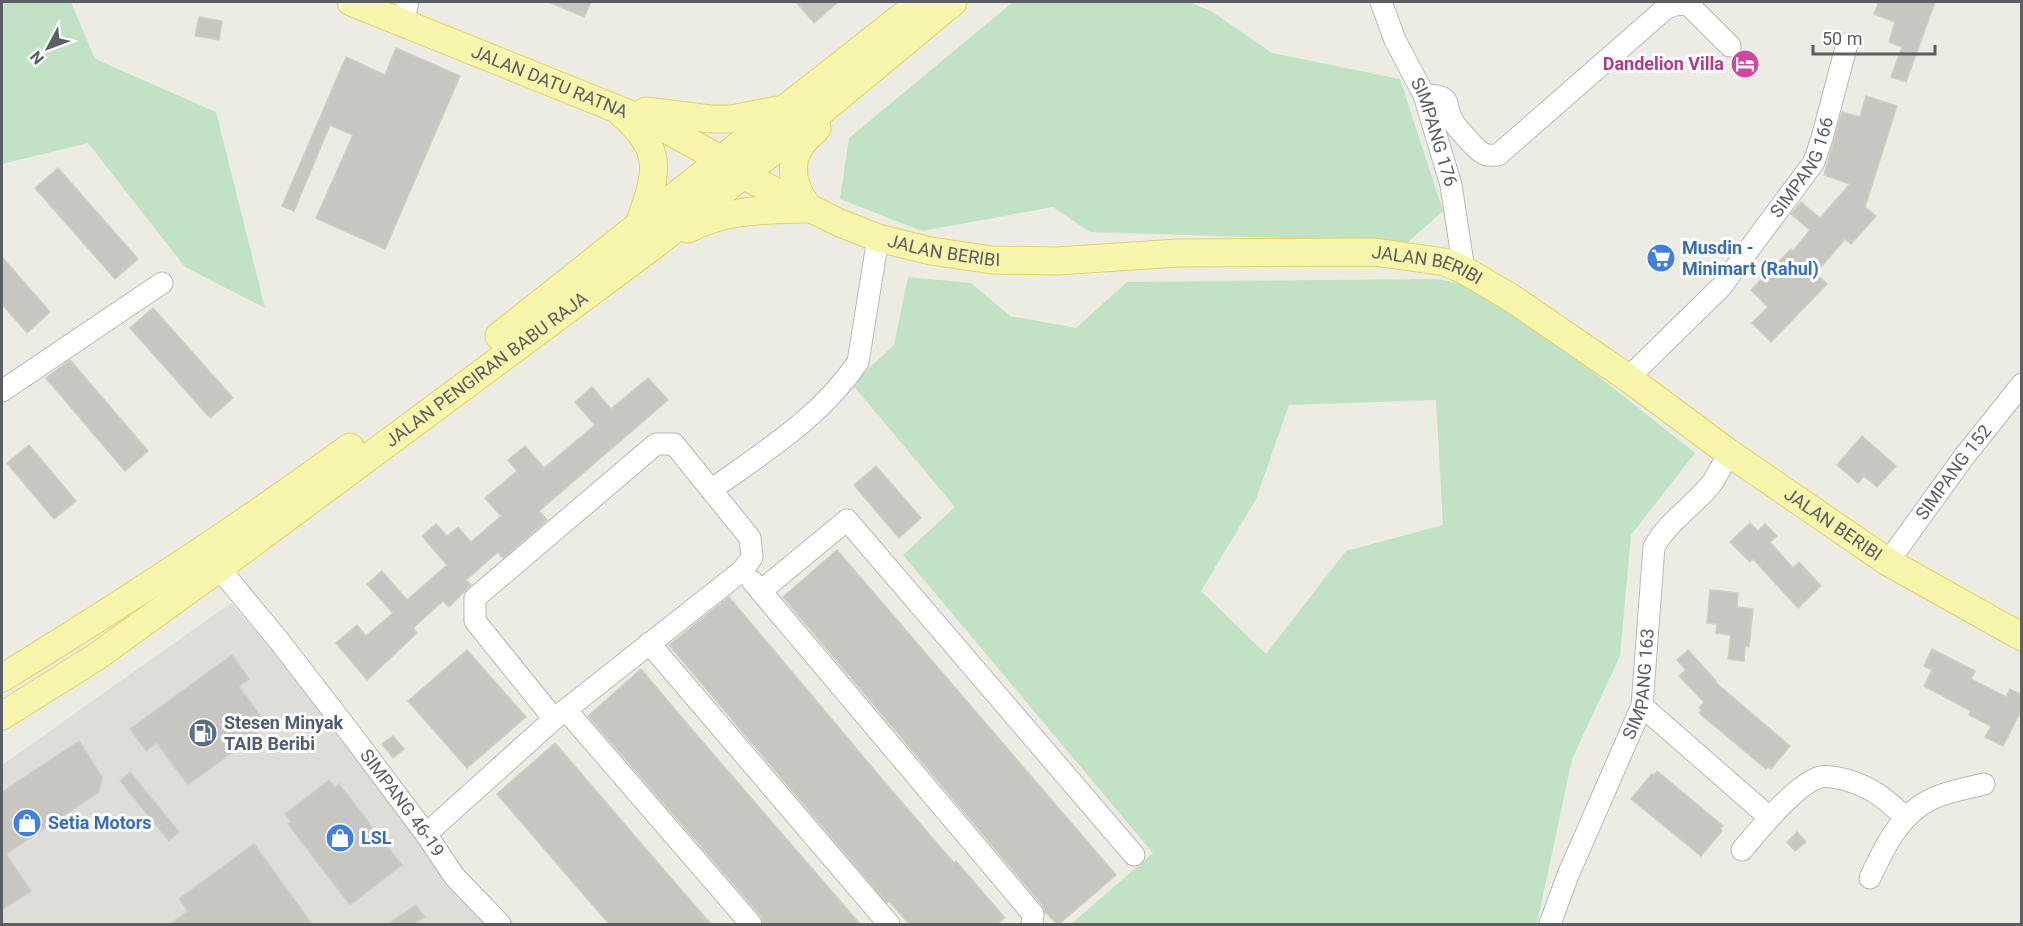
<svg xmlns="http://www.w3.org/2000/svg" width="2023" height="926" viewBox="0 0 2023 926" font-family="Roboto,sans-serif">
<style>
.industrial{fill:#deddd7}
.green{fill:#c1e2c5;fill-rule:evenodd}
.building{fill:#c8c6c0;stroke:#d1cec2;stroke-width:1.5}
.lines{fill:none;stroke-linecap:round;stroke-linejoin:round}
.minor-casing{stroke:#b5b8bc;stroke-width:23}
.major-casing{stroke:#e6d163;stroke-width:29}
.minor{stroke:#fff;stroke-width:21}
.major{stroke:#f8f5ac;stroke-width:27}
.labels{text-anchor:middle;stroke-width:6;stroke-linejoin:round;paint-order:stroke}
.hotel-label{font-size:18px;font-weight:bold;fill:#b23c85;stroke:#fff;text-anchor:end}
.street-label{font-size:18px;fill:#5b5e62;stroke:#fff}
.shop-label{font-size:18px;font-weight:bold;fill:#366cbe;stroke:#fff;text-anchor:start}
.service-label{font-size:18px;font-weight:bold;fill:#4e5e75;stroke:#fff;text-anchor:start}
</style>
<rect width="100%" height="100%" fill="#edece3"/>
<polygon class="industrial" points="231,603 461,868 515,924 2,924 2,765"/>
<g class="green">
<polygon points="2,2 71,2 95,59 216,112 265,308 185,267 88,143 2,164"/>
<polygon points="1013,2 1189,2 1211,11 1272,53 1400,79 1443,211 1408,242 1090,232 1053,207 922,231 840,199 849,138"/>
<path d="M908,277L971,283L1010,316L1076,328L1127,282L1436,279L1471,285L1519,313L1695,453L1631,535L1620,656L1572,759L1537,924H1071L1153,853L903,555L955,507L852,384L894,345ZM1436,400L1443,525L1346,551L1266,654L1201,591L1256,499L1289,405Z"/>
</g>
<g class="building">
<polygon points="549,2 591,2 584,17"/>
<polygon points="796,2 838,2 814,23"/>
<polygon points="1879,2 1935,2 1906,82 1891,77 1902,47 1889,42 1895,22 1874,14"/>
<polygon points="199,17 222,21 219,40 195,36"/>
<polygon points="396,48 460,76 385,249 316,218 353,135 330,125 294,211 282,206 346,57 385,75"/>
<polygon points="1866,96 1897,106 1865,207 1876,216 1851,244 1845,239 1816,273 1827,284 1771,342 1752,323 1768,307 1751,290 1791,249 1793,251 1810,230 1791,214 1801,202 1820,218 1850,184 1824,175 1842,112 1860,117"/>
<polygon points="58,168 138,259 115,279 35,188"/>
<polygon points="2,257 50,312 27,333 2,304"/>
<polygon points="153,308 233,398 210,418 130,328"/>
<polygon points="70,360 148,451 125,471 46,378"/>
<polygon points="648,378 668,400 539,511 547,520 503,558 498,552 466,580 471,585 449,607 443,601 413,628 417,633 367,680 336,643 357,625 366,636 393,613 367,584 382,571 407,600 447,565 422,536 436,524 447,536 458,527 471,542 501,516 485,498 517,471 508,460 525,446 544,468 595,425 575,402 592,387 611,409"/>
<polygon points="1862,436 1896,466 1877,487 1864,476 1858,483 1837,465"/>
<polygon points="29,445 76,501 54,519 7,463"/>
<polygon points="876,466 921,518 899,538 854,485"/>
<polygon points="1750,523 1758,531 1765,524 1777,536 1770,542 1793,568 1799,562 1821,586 1798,608 1753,559 1750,562 1730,542"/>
<polygon points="837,550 1116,875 1059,924 1057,924 1045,912 1043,906 783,597"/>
<polygon points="1710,590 1738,593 1737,607 1753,609 1749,647 1745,646 1744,661 1728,659 1731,635 1716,633 1717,624 1707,623"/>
<polygon points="729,597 887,785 954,863 956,861 1005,918 997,924 909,924 889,901 887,903 669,645"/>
<polygon points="1932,649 1975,671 1971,679 2006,697 2010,689 2022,695 2022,709 2003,746 1985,737 1991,726 1969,715 1971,711 1924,686 1932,670 1924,666"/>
<polygon points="467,650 526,717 467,768 408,701"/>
<polygon points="1688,650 1716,681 1715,682 1790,746 1771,769 1769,766 1766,769 1699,713 1702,710 1699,708 1704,702 1679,676 1686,670 1677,660"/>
<polygon points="232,655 249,679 239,686 266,724 255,732 257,734 188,785 157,743 146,751 130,729"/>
<polygon points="641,669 689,726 860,924 763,924 761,916 588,716"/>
<polygon points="393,736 404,749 393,758 382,744"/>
<polygon points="79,741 102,777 99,792 6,854 31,891 2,910 2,792"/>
<polygon points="555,743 670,877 711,924 609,924 497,794"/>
<polygon points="1657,771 1723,826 1720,829 1722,831 1701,856 1631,799 1652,774 1654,775"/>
<polygon points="130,772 179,832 169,841 120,781"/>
<polygon points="329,780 335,788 339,784 402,865 350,905 288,824 291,822 285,814"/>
<polygon points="1797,832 1806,842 1795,851 1787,842"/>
<polygon points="254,844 312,924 170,924 188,911 179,899"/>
<polygon points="416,905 425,917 414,924 388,924"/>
</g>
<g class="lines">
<g class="minor-casing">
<g id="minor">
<path id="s1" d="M1381,2L1395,40L1424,95L1451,185L1464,270"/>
<polyline points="403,22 408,2"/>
<path d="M1424,95C1456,95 1442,105 1454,123C1459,130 1477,151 1484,154C1489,156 1493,155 1498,155L1665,9L1677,4L1689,5L1730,46"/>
<path id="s2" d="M1628,378L1721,287L1814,162L1822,138L1847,44"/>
<polyline points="2,391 162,283"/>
<path d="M711,490C764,452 821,417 858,362L878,238"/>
<path id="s3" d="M1888,562L1963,458L2022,384"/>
<path id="s4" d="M219,568L280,642L351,734L426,834L454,876L500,924"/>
<polyline points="753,582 1033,914 1032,924"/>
<polyline points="761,591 847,520 1134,855"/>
<polyline points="649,643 889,924"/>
<polyline points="1642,706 1769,817"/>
<polyline points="566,710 751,924"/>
<polyline points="426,834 554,719 743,570 752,557 750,538 674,444 656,444 475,598 475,621 554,719"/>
<path d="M1742,850C1759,830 1796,784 1820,777C1830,775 1838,778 1847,780C1875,789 1884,798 1905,817"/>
<path d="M1870,878C1885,846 1900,813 1934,798C1949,791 1968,788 1984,784"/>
<path id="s5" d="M1550,924L1568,875L1642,706L1654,547C1668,521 1694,506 1712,483C1718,474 1723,463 1729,453"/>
</g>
</g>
<g class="major-casing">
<g id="major">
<path id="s6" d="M351,2L662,127L722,160L742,175L840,223L878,238L931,251L992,260L1057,261L1178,253L1374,252L1445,262L1464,270L1510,297L1628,378L1729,453L1888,562L2022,637"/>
<polyline points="646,111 710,119 732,119 777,110"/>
<path d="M622,114C668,154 655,177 638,227"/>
<path d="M810,209C795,191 787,168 800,146C804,140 812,134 817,128"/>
<path d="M688,229C728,209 763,210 806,209"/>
<path d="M499,336C640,225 779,112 921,2"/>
<path d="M2,678C121,605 238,529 350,447"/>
<path id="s7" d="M2,716L96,657L219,568L653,246L771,153L953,2"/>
</g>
</g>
<use href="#minor" class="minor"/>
<use href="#major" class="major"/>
</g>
<defs>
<g id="hotel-disc" transform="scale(1.5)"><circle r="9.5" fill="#d1479c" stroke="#fff"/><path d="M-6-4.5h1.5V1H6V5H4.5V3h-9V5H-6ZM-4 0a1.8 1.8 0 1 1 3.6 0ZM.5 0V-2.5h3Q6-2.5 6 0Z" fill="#fff"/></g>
<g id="supermarket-disc" transform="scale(1.5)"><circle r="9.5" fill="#3f7fe0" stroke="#fff"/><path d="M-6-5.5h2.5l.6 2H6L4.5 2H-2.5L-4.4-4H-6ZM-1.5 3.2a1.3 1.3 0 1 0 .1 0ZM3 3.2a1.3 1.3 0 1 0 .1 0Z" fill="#fff"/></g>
<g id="fuel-disc" transform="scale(1.5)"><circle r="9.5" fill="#5c6f8a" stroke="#fff"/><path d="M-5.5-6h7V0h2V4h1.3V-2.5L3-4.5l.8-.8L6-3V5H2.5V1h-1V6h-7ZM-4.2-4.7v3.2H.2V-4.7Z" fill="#fff"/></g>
<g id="shop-disc" transform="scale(1.5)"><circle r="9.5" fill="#3f7fe0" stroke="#fff"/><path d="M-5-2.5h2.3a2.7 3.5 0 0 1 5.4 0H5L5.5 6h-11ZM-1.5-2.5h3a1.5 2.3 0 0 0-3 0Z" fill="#fff"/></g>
</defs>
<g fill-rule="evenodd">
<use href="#hotel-disc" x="1745" y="64"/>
<use href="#supermarket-disc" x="1661" y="258"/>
<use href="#fuel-disc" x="203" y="733"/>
<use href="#shop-disc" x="27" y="823"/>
<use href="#shop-disc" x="340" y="838"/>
</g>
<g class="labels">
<g class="hotel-label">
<text x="1724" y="70">Dandelion Villa</text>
</g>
<g class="street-label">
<text dy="6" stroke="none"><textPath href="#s6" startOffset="214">JALAN DATU RATNA</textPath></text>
<text dy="6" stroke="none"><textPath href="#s1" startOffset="141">SIMPANG 176</textPath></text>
<text dy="6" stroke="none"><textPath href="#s2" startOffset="276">SIMPANG 166</textPath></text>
<text dy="6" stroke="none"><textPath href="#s6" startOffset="646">JALAN BERIBI</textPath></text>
<text dy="6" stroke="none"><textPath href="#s6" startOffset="1132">JALAN BERIBI</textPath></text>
<text dy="6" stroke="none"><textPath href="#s7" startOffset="596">JALAN PENGIRAN BABU RAJA</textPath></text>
<text dy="6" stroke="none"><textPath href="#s3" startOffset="111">SIMPANG 152</textPath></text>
<text dy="6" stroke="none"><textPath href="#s6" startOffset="1618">JALAN BERIBI</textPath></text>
<text dy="6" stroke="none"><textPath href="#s5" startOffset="258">SIMPANG 163</textPath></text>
<text dy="6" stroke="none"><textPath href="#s4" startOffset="298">SIMPANG 46-19</textPath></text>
</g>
<g class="shop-label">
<text x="1682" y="254">Musdin -<tspan x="1682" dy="21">Minimart (Rahul)</tspan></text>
<text x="48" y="829">Setia Motors</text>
<text x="361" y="844">LSL</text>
</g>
<g class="service-label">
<text x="224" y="729">Stesen Minyak<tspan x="224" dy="21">TAIB Beribi</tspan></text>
</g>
</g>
<rect width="2023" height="926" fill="none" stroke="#5b5e62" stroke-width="6"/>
<g transform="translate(48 48) rotate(229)" stroke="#ffffff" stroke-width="4.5" paint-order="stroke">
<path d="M0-4.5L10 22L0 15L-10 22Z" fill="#5b5e62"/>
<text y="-9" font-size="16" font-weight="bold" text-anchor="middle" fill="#5b5e62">N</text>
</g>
<path d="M1813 45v9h122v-9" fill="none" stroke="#5b5e62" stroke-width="3"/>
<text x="1822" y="45" font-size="18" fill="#5b5e62" stroke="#ffffff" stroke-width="4.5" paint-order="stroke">50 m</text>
</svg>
